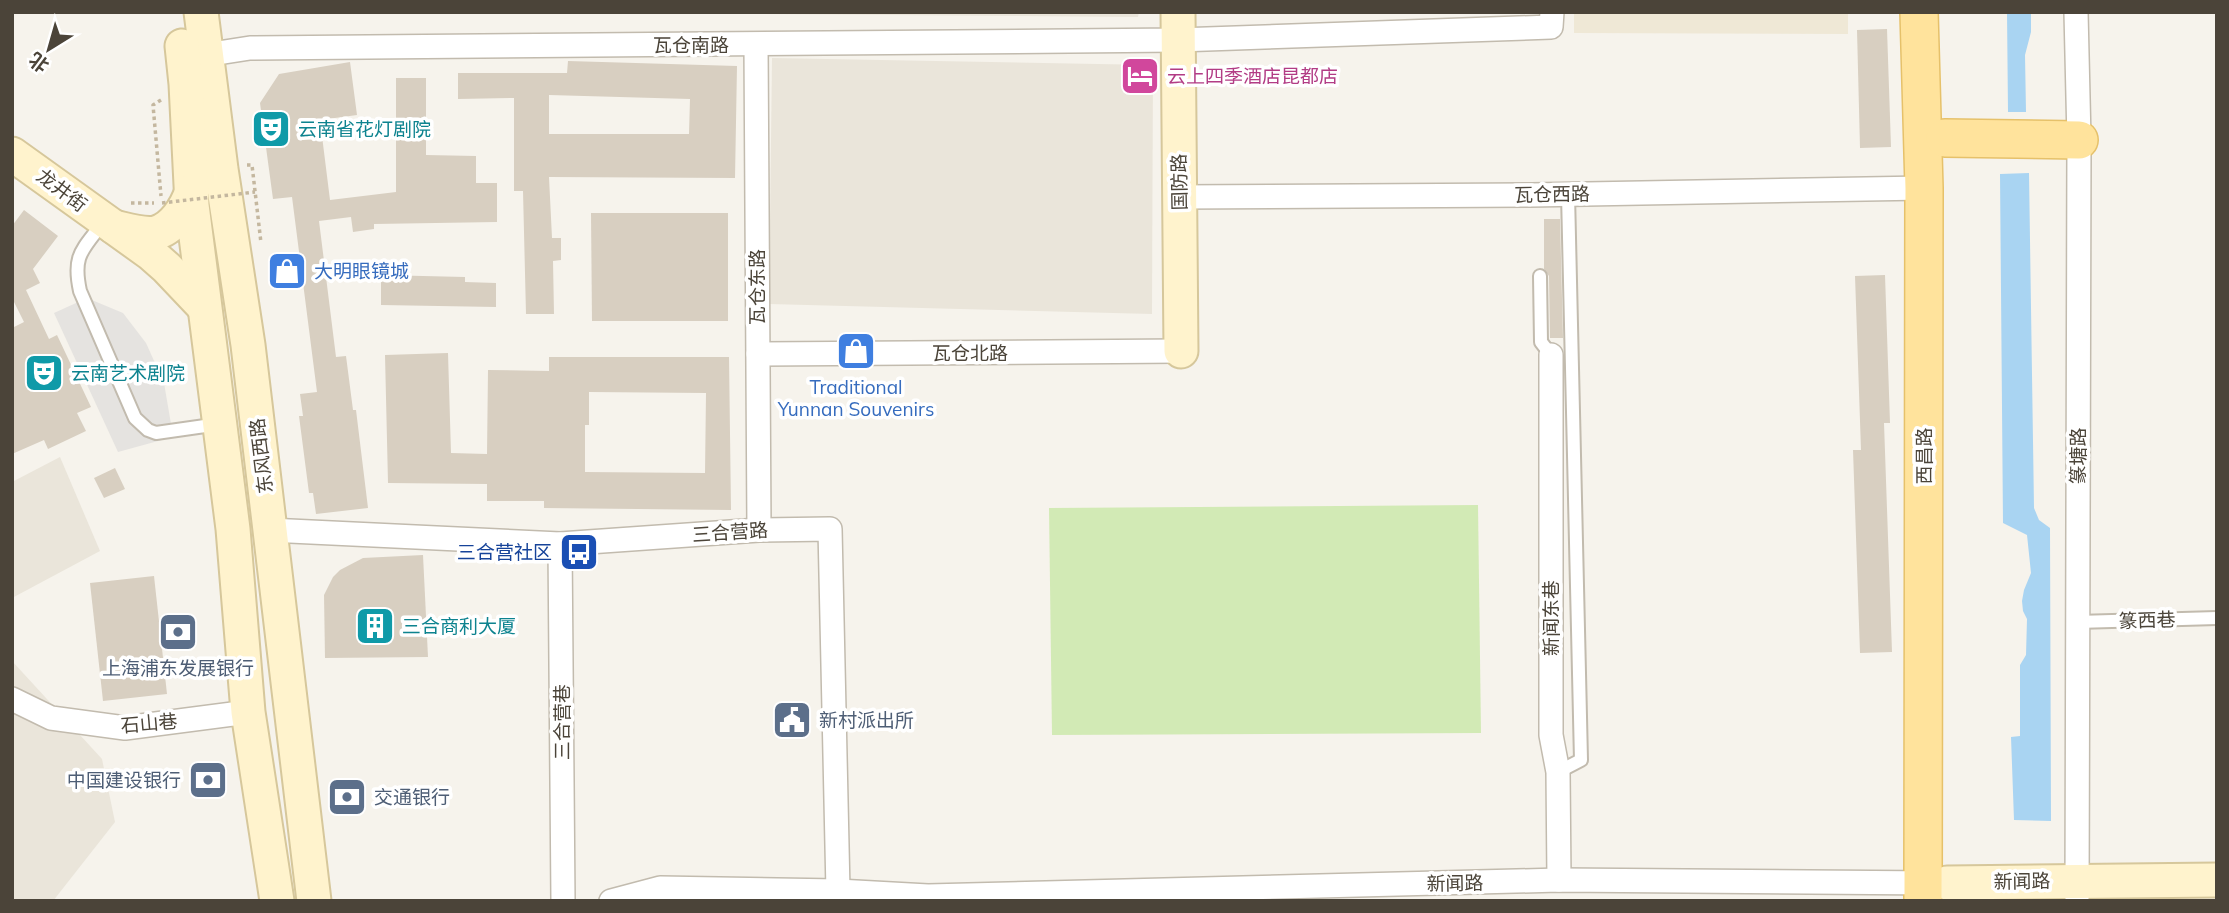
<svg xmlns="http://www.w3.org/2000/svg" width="2229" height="913" viewBox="0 0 2229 913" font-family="Mulish,'Noto Sans SC',sans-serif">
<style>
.residential{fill:#eae5da}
.education{fill:#efe8d6}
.green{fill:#d2eab5}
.parking{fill:#e5e3e0}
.water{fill:#a9d4f2}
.building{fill:#d8cfc1;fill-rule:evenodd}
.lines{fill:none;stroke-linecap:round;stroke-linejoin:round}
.lane-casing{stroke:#c2bbae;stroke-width:16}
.street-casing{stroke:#c2bbae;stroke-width:26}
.secondary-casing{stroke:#d6c79b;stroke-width:37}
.primary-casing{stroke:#e6c16a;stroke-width:40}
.path{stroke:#c4b79f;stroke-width:3.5;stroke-dasharray:3.5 3.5;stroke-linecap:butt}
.lane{stroke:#fff;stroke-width:12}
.street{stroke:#fff;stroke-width:23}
.secondary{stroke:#fff3cd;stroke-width:33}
.primary{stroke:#ffe39c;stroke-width:37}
.path-bridge{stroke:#c4b79f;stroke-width:3.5;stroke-dasharray:3.5 3.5;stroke-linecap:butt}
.labels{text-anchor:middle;stroke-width:7;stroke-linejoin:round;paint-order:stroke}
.street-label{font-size:19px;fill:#4b4439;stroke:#fff}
.hotel-label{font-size:19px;fill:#b23c85;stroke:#fff;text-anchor:start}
.culture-label{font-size:19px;fill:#0d838f;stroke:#fff;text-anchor:start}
.shop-label{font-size:19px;fill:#366cbe;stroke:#fff;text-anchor:start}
.transit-label{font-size:19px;fill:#164399;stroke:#fff;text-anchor:end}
.service-label{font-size:19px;fill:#4e5e75;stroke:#fff;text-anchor:start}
</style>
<rect width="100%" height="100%" fill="#f6f3ec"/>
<g class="residential">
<polygon points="530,12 1139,12 1138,17"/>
<polygon points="772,58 1153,65 1152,314 769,304"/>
<polygon points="60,457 100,551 12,598 12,482"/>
<polygon points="12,661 102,759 115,822 53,901 12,901"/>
</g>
<polygon class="education" points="1574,12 1848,12 1848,34 1574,33"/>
<polygon class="green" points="1478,505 1481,733 1052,735 1049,508"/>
<polygon class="parking" points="87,298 123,313 146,343 164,383 171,424 169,438 118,452 54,313"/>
<g class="water">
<polygon points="2007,12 2031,12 2031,32 2025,55 2026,112 2008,112"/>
<polygon points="2029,173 2034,508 2039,520 2050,528 2051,821 2014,820 2011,737 2020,736 2020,665 2026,655 2027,619 2023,611 2022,601 2024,590 2031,573 2027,535 2003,523 2000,174"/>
</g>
<g class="building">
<polygon points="1887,29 1891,147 1860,148 1857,30"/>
<path d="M568,61L737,66L735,178L549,177L552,238H561V260L553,261L554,314H526L523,191H514V98L458,99V73H567ZM549,95L690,99L689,134H549Z"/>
<polygon points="350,62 357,115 320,120 330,200 396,192 396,78 426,78 426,155 476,156 476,183 497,183 497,222 374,224 374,229 353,232 351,217 319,221 336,357 346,356 353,410 356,410 368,508 316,514 313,493 309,493 299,416 303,416 300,394 317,392 292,197 273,199 260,103 279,74"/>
<polygon points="24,210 58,236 33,269 40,283 26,290 49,339 57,335 91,407 77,413 86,431 48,449 44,440 12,454 12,328 24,322 12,298 12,226"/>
<polygon points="591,213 728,213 728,321 592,321"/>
<polygon points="1544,219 1560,219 1563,338 1550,338 1549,276 1544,269"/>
<polygon points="381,275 465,277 465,282 496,283 496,307 381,305"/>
<polygon points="1885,275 1890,423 1884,423 1892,652 1860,653 1853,450 1861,450 1855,276"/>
<path d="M448,353L451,453L487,454L488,370L549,371V357H729L731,510L544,508V501H487V484L388,483L385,355ZM589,392L706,393L705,473L585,472V425H589Z"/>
<polygon points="115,468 125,489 104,498 94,478"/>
<polygon points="423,555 428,657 325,658 324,595 333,577 340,570 363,558"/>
<polygon points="154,576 167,694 103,701 90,583"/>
</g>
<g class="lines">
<g class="lane-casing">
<g id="lane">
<path d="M104,221C83,250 72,254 80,291L135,418L148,430L156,433L219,424"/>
<polyline points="1540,276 1541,342 1551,355"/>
<polyline points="2077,622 2217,618"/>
<polyline points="1558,772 1581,760 1568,194"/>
</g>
</g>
<g class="street-casing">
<g id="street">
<polyline points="2076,12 2079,140 2077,901"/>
<polyline points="756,45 759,530"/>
<polyline points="205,55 250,48 1178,40 1551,27 1552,12"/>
<polyline points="1179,197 1531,195 1924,188"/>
<polyline points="758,354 1181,351"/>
<polyline points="1551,355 1551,735 1558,772 1559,880"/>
<polyline points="269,530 560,544 759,530 830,529 838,891"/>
<polyline points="560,544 563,901"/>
<polyline points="12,699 51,718 125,728 248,712"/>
<polyline points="611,901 660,888 838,891 928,896 1559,880 1936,883"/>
</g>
</g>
<g class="secondary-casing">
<g id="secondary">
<polyline points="201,12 221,169 248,345 314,901"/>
<polyline points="1178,12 1181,351"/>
<polyline points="182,46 186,84 192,205 233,529 248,712 277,901"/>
<polyline points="12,154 150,253 167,268 204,307"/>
<path d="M114,227C127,230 142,235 155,233C173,229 186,208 192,191"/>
<polyline points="1947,883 2217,880"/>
</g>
</g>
<g class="primary-casing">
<g id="primary">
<polyline points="1919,12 1924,188 1923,901"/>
<polyline points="1945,138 2079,140"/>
</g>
</g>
<g class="path">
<polyline points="161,100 153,105 161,196"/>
<polyline points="247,165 252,165 261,243"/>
<polyline points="131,203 154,203"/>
</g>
<use href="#lane" class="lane"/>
<use href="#street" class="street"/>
<use href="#secondary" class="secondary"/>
<use href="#primary" class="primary"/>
<polyline class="path-bridge" points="162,203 255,192"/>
</g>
<defs>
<g id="hotel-square" transform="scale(2.0125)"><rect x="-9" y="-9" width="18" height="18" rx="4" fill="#d1479c" stroke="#fff"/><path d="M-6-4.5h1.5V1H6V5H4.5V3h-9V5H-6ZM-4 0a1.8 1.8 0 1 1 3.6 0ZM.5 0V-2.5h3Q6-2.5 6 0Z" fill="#fff"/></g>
<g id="theatre-square" transform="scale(2.0125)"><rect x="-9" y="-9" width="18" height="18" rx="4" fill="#0f9aa8" stroke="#fff"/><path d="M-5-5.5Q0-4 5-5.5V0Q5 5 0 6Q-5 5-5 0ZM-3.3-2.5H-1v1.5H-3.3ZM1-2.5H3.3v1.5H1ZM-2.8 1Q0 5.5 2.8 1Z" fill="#fff"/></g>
<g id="shop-square" transform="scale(2.0125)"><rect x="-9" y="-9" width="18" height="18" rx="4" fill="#3f7fe0" stroke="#fff"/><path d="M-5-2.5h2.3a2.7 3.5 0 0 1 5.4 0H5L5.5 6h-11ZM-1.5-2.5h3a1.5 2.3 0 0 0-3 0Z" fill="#fff"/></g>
<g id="bus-square" transform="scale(2.0125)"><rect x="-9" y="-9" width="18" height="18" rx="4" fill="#1a4fb4" stroke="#fff"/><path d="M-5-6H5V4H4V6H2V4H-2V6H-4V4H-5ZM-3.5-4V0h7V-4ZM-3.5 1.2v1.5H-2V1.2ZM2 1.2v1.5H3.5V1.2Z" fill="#fff"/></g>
<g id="building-square" transform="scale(2.0125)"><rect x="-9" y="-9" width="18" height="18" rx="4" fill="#0f9aa8" stroke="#fff"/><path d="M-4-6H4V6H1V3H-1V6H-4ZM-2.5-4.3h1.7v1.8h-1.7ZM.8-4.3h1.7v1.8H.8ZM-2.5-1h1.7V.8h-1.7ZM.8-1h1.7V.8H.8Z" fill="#fff"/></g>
<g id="bank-square" transform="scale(2.0125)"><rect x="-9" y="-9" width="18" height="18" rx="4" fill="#5c6f8a" stroke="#fff"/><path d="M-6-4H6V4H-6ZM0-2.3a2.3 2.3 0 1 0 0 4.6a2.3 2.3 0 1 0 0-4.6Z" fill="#fff"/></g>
<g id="civic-square" transform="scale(2.0125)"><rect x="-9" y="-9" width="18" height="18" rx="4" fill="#5c6f8a" stroke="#fff"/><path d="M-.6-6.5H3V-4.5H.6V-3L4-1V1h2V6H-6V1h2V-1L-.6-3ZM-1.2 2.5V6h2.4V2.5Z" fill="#fff"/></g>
</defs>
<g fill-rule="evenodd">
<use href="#hotel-square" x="1140" y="76"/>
<use href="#theatre-square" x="271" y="129"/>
<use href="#shop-square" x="287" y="271"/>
<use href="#shop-square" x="856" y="351"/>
<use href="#theatre-square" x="44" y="373"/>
<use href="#bus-square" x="579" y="552"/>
<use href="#building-square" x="375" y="626"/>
<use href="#bank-square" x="178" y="632"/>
<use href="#civic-square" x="792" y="720"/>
<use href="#bank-square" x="208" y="780"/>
<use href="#bank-square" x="347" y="797"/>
</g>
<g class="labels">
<g class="street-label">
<text x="691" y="52">瓦仓南路</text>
<text transform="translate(1179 182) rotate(-91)" y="7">国防路</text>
<text transform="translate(62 190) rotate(37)" y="7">龙井街</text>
<text transform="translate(1552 194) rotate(-1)" y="7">瓦仓西路</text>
<text transform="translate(757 287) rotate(-90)" y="7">瓦仓东路</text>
<text x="970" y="360">瓦仓北路</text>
<text transform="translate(261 456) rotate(-97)" y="7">东风西路</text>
<text transform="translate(1924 456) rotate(-90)" y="7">西昌路</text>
<text transform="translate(2078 456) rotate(-90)" y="7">篆塘路</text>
<text transform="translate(730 532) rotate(-4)" y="7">三合营路</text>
<text transform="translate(1551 618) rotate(-90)" y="7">新闻东巷</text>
<text transform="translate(2147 620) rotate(-2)" y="7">篆西巷</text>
<text transform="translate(562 722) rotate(-90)" y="7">三合营巷</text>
<text transform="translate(149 723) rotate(-5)" y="7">石山巷</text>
<text transform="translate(2022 881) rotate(-1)" y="7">新闻路</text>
<text transform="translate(1455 883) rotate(-1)" y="7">新闻路</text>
</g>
<g class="hotel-label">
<text x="1167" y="83">云上四季酒店昆都店</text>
</g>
<g class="culture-label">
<text x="298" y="136">云南省花灯剧院</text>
<text x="71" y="380">云南艺术剧院</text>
<text x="402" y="633">三合商利大厦</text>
</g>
<g class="shop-label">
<text x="314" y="278">大明眼镜城</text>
<text x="856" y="394" text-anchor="middle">Traditional<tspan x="856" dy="22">Yunnan Souvenirs</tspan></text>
</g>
<g class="transit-label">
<text x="552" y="559">三合营社区</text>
</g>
<g class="service-label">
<text x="178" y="675" text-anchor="middle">上海浦东发展银行</text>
<text x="819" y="727">新村派出所</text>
<text x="181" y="787" text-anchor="end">中国建设银行</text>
<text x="374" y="804">交通银行</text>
</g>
</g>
<rect width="2229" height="913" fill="none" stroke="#4b4439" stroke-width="28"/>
<g transform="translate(49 49) rotate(217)" stroke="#ffffff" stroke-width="5" paint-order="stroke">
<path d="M0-5L12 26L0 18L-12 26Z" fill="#4b4439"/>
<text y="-10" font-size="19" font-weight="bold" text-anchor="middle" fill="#4b4439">北</text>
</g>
</svg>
